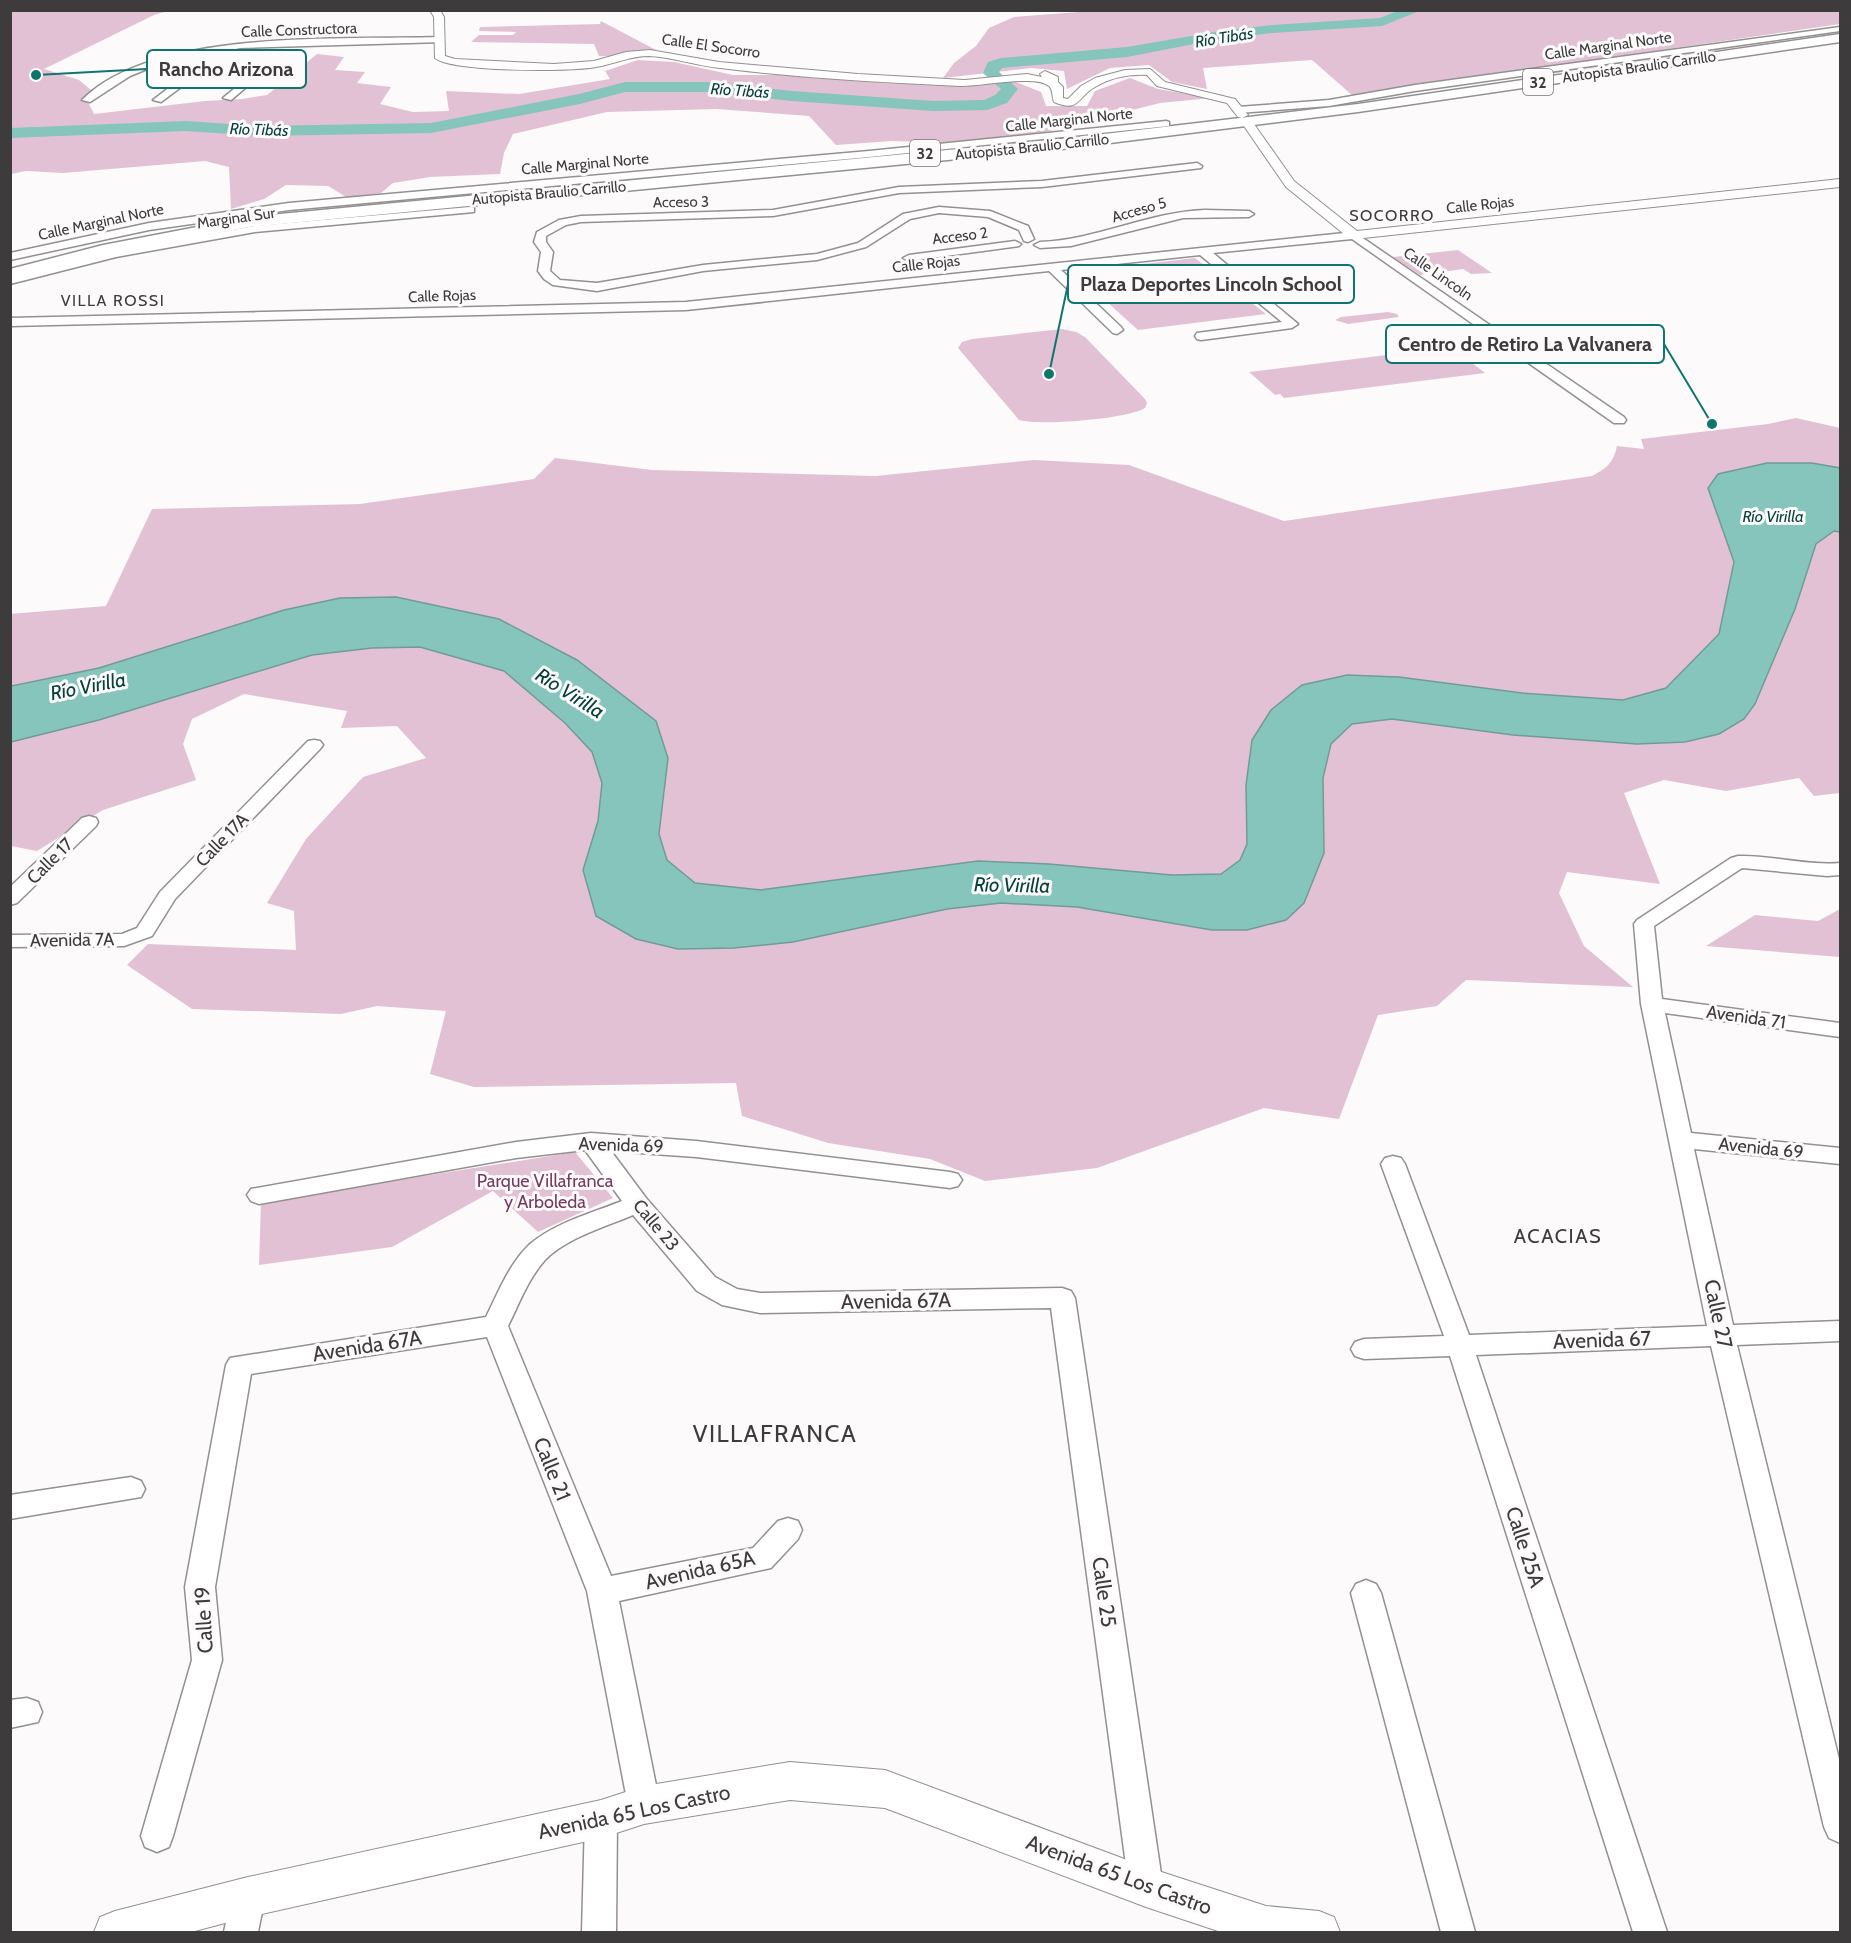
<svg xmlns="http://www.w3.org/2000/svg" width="1851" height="1943" viewBox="0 0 1851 1943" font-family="Cabin,sans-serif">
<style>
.green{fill:#e2c1d4}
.water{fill:#86c5bb;stroke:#709c95;stroke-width:1.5}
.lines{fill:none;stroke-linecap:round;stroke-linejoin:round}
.river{fill:#86c5bb;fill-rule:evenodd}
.minor-casing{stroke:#939091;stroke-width:3}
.tertiary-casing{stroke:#939091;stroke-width:2}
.trunk-casing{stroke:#939091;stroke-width:3}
.minor{fill:#fff;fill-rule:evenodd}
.tertiary{fill:#fff;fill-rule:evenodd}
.trunk{fill:#fff;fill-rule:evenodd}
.labels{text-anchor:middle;stroke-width:6;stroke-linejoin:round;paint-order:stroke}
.far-street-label{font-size:15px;fill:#3d3b3c;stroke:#fdfafc}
.far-water-label{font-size:16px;font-style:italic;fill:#05413b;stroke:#fdfafc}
.shield{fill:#fdfafc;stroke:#777476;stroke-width:1.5}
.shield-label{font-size:16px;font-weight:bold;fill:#3d3b3c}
.far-neighbourhood-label{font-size:16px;letter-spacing:1.5px;fill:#3d3b3c;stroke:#fdfafc}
.street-label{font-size:18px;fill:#3d3b3c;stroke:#fdfafc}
.park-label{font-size:18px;fill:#763a5f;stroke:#fdfafc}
.water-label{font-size:20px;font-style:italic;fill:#05413b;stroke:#fdfafc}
.neighbourhood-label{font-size:20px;letter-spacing:1.5px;fill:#3d3b3c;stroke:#fdfafc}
.near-street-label{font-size:21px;fill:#3d3b3c;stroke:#fdfafc}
.near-neighbourhood-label{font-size:24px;letter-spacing:1.5px;fill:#3d3b3c;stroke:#fdfafc}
.leader{fill:none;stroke:#0f766e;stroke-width:2}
.callout-dot{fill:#0f766e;stroke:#fdfafc;stroke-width:2}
.callout{fill:#fdfafc;stroke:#0f766e;stroke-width:2}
.callout-label{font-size:20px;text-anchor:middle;font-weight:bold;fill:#3d3b3c}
</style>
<rect width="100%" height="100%" fill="#fdfafc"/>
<g class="green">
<polygon points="11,11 168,11 154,15 44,69 79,80 96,94 87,100 94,114 205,101 242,99 267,95 317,54 344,57 335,70 365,72 357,83 391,87 380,104 413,112 449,111 446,91 519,94 610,79 605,71 638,60 674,62 733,75 779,75 936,84 989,84 1011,80 1041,92 1046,106 1087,106 1095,91 1130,78 1158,89 1211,98 1160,103 1030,136 955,143 892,141 836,145 809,116 716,109 607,112 513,134 504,153 500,174 430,177 393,183 381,193 348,198 328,186 286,185 264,199 231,209 229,167 205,161 63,173 26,171 11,174"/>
<polygon points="1092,11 1840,11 1840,24 1352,95 1312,60 1203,68 1207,89 1172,82 1149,65 1110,68 1067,89 1064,71 1031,68 943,78 954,63 976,46 989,28 1014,17"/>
<path d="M601,21L656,50C636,50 618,58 599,56L594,44L471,42L479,35H513L516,32L479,31L480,27L600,24Z"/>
<polygon points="1458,250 1492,273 1471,274 1463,269 1420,275 1393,257"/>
<polygon points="1195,258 1266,314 1138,330 1074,272"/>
<polygon points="1388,312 1397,314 1399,317 1348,324 1335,320 1341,317"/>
<path d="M1062,329L1076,332L1085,337L1145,399L1147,403L1145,408C1128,419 1040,426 1019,420L958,348L962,342L972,339Z"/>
<polygon points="1458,352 1485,373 1284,398 1280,394 1275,395 1249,372 1395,354 1401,359"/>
<path d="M1796,418L1840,428V468L1812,463L1723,529L1734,562L1719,634L1666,688L1623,700L1522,693L1399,677L1347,675L1246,785L1247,844L1240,860L1221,874L1172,875L1049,864L978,861L761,890L695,883L667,860L659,834L665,789L499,619L99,668L11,686L10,614L106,606L152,509L360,504L534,479L555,458L652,470L876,476L1034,460L1129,465L1284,521L1592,476C1606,469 1614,462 1617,446L1644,449L1641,439L1768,424Z"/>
<polygon points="1834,531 1840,532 1840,793 1814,796 1799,778 1726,791 1664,780 1624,793 1660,884 1567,872 1559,893 1584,946 1633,987 1466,980 1437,1006 1378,1015 1339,1119 1264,1108 1097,1168 985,1181 930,1159 828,1143 742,1116 736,1083 474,1087 430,1074 446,1011 377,1006 341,1014 192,1009 127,965 148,944 296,950 294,911 267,903 306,839 363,777 426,758 397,726 341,728 347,711 244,694 192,719 183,744 196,780 103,810 37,851 11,846 10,742 99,720 311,655 372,648 420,647 504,671 565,723 592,752 602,783 598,821 583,870 596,916 678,949 734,948 793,942 947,909 1001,903 1077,907 1212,930 1247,930 1304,903 1324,853 1323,778 1331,744 1352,724 1392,719 1579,740 1637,744 1685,742 1754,704 1795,609 1816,544"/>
<polygon points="1840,909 1840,957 1706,946 1755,915 1818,921"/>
<polygon points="575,1152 613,1198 538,1232 493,1191 392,1247 259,1265 261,1202"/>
</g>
<polygon class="water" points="1767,463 1812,463 1840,468 1840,532 1834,531 1816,544 1795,609 1755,704 1744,719 1719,734 1685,742 1637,744 1513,735 1392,719 1352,724 1331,744 1323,778 1324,853 1304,903 1286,920 1247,930 1212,930 1077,907 1001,903 947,909 793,942 734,948 678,949 636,939 596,916 583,870 598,821 602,783 592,752 565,723 504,671 420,647 372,648 312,655 99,720 11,742 11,686 99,668 284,610 340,598 396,597 499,619 577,660 656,721 668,758 659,834 667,860 695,883 761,890 978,861 1049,864 1172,875 1221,874 1240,860 1247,844 1246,785 1252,740 1271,710 1302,685 1347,675 1399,677 1522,693 1623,700 1666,688 1719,634 1734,562 1708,488 1718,474"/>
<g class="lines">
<polygon class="river" points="1400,10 1422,10 1382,26 1272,33 1220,39 1127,57 1002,68 999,72 1018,89 1007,103 987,110 933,111 792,101 707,92 625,92 580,104 431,133 259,136 186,131 10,138 10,128 186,121 259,126 431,123 579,94 625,82 707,82 792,91 933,101 984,100 995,95 1001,89 983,73 988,62 1001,58 1127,47 1220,31 1272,25 1380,18"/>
<g class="minor-casing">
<g id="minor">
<polygon points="1840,27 1840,31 1415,91 1329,106 1238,113 1233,110 1238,107 1329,100 1415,85"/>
<path d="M440,37L443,38V42L240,48L152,67L130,76L90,102L82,100C153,28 344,40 440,37Z"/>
<polygon points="293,58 297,61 296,63 274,64 231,100 223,98 264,64 212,64 161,102 153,100 201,63 199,61 200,59"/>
<polygon points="1166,121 1169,122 1169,126 869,157 289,210 149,230 10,260 10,253 149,223 289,203 869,151"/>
<polygon points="1197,163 1202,166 1201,168 1042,187 899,193 773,216 581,222 566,225 546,236 546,242 553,252 550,271 560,280 597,283 703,265 817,254 858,243 903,214 939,207 990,211 1028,226 1034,239 1028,242 1024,241 1019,230 988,217 939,213 910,219 866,247 817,260 703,271 597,291 553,285 544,279 538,271 541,252 534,242 537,232 559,220 581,216 773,210 899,187 1042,181"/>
<polygon points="470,207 474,208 474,212 255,232 116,257 10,284 10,277 116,251 255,226"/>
<path d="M1205,210L1249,211L1254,214L1249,217L1183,218L1071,246L1040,248L1034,245L1040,242C1097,240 1148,212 1205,210Z"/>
<polygon points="1354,232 1624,417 1626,420 1624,423 1614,423 1352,239 1213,253 1298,324 1292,328 1201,340 1197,339 1195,336 1197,333 1282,322 1200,255 1061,270 1121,327 1123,330 1117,334 1113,333 1049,271 686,310 10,326 10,318 686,302"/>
<polygon points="1015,241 1021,244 1019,246 909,261 903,258 909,255"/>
<polygon points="314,740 320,741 323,745 320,749 175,899 152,936 124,946 10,947 10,935 122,934 137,928 160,892 308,741"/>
<polygon points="89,816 96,818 98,822 96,826 17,903 10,905 10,887 82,818"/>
<path d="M1738,856C1773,855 1806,866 1840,863V875L1827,876L1742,868L1654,926L1662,999L1840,1023V1037L1665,1013L1691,1133L1840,1148V1164L1694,1149L1733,1325L1840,1321V1341L1737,1345L1840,1763V1843L1829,1838L1824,1827L1711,1346L1476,1355L1667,1932H1633L1450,1356L1364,1359L1355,1356L1351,1349L1355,1342L1364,1339L1444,1336L1381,1164L1385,1158L1393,1156L1401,1158L1405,1164L1469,1335L1707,1326L1641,1004L1634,924L1637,920L1731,858Z"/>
<path d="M591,1133L696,1141L950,1172L958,1174L962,1180L958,1186L950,1188L696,1157L611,1151L646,1198L715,1277L737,1289L760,1293L1062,1288L1071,1291L1075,1298L1163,1887L1158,1899L1146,1904L1134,1899L1129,1887L1051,1308L760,1313L722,1305L697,1291L633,1215C605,1227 566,1238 545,1260C528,1279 519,1304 508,1326L611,1576L753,1548L778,1521L788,1518L798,1521L802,1530L798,1539L771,1568L619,1601L660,1805L655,1816L644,1821L633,1816L628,1805L587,1591L487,1337L251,1374L215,1587L222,1660L173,1836L169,1847L157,1852L145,1847L141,1836L192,1660L185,1587L226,1365L230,1358L486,1317C498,1293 509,1264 529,1245C554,1223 592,1213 622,1201L585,1150L516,1158L259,1204L251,1201L247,1195L251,1189L516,1142Z"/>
<polygon points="131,1477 141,1481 145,1489 141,1497 10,1519 10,1495"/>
<polygon points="1366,1580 1376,1584 1381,1593 1475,1932 1441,1932 1351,1593 1356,1584"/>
<polygon points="27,1698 38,1702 42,1712 38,1722 10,1728 10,1700"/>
<polygon points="601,1803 612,1808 617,1819 616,1932 582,1932 585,1819 590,1808"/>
<polygon points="248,1880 260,1885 265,1897 258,1932 224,1932 231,1897 236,1885"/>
</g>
</g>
<g class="tertiary-casing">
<g id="tertiary">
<path d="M430,10H440L444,17L445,56L455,59L554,64L594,61L626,52L650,50L719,62L858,74L965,80L1027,74L1042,77L1040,74L1045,71L1058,77V82L1063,87V98L1068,99L1081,86L1095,78L1125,70L1150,69L1165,82L1235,99L1248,115L1242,118L1238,117L1227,103L1157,86L1147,75C1129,74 1110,78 1095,87C1077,97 1080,113 1054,102C1052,98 1053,89 1049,86C1036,74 979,87 960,86C880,82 800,78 720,68C697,66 673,57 649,56C630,56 614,64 596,67C571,72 451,72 435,58L434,17Z"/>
<polygon points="1250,122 1254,124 1294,181 1357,231 1840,179 1840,187 1354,239 1349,238 1286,187 1244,126"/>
<polygon points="790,1762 885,1770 1146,1867 1266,1906 1319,1911 1334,1917 1340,1932 1221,1932 1146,1907 885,1808 790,1800 644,1824 601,1838 248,1917 191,1932 94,1932 100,1917 115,1911 248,1877 601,1800 644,1786"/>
</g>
</g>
<g class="trunk-casing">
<polygon id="trunk" points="1840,34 1840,42 1358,112 1062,149 249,227 105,255 10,280 10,269 103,245 249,217 1062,139 1358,104"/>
</g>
<use href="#minor" class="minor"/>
<use href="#tertiary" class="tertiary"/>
<use href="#trunk" class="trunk"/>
</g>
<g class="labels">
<g class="far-street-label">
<text transform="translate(299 30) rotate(-2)" y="5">Calle Constructora</text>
<text transform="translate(711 46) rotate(8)" y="5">Calle El Socorro</text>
<text transform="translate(1608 46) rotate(-8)" y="5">Calle Marginal Norte</text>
<text transform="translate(1639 67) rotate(-8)" y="5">Autopista Braulio Carrillo</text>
<text transform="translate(1069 120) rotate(-6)" y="5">Calle Marginal Norte</text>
<text transform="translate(1032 147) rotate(-6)" y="5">Autopista Braulio Carrillo</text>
<text transform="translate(585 164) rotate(-5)" y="5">Calle Marginal Norte</text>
<text transform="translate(549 193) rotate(-5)" y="5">Autopista Braulio Carrillo</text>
<text transform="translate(681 202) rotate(-1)" y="5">Acceso 3</text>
<text transform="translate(1480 205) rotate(-6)" y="5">Calle Rojas</text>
<text transform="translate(1139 210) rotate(-16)" y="5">Acceso 5</text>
<text transform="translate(236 218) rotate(-8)" y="5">Marginal Sur</text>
<text transform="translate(101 222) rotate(-12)" y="5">Calle Marginal Norte</text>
<text transform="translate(960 236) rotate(-7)" y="5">Acceso 2</text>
<text transform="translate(926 264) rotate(-6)" y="5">Calle Rojas</text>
<text transform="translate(1438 274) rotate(35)" y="5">Calle Lincoln</text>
<text transform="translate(442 296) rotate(-2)" y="5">Calle Rojas</text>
</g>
<g class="far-water-label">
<text transform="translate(1224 37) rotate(-9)" y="6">Río Tibás</text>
<text transform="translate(740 90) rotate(4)" y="6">Río Tibás</text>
<text transform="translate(259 129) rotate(2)" y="6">Río Tibás</text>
<text x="1773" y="522">Río Virilla</text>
</g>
<g class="shield">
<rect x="1523" y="69" width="30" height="26" rx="4.5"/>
<rect x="910" y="140" width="30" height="26" rx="4.5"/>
</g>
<g class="shield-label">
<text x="1538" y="88">32</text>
<text x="925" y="159">32</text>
</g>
<g class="far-neighbourhood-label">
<text x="1392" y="221">SOCORRO</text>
<text x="113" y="306">VILLA ROSSI</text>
</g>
<g class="street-label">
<text transform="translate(222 840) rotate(-46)" y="6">Calle 17A</text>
<text transform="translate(50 861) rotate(-45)" y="6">Calle 17</text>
<text transform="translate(72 940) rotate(-1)" y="6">Avenida 7A</text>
<text transform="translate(1746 1017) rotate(8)" y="6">Avenida 71</text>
<text transform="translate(621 1145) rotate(2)" y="6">Avenida 69</text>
<text transform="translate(1761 1148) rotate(6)" y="6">Avenida 69</text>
<text transform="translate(656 1225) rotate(50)" y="6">Calle 23</text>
</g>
<g class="park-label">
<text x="545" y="1187">Parque Villafranca<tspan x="545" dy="21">y Arboleda</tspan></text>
</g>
<g class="water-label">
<text transform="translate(88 686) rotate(-11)" y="7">Río Virilla</text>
<text transform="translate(570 693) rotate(32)" y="7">Río Virilla</text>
<text transform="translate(1012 885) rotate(1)" y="7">Río Virilla</text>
</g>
<g class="neighbourhood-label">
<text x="1558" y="1243">ACACIAS</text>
</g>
<g class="near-street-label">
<text transform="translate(896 1301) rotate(-1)" y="7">Avenida 67A</text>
<text transform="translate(1718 1314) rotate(78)" y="7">Calle 27</text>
<text transform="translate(1602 1340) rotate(-2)" y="7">Avenida 67</text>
<text transform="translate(367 1346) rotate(-9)" y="7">Avenida 67A</text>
<text transform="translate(552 1469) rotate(68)" y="7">Calle 21</text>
<text transform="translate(1525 1547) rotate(72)" y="7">Calle 25A</text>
<text transform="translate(700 1570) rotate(-13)" y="7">Avenida 65A</text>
<text transform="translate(1104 1592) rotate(82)" y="7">Calle 25</text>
<text transform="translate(204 1620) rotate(-93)" y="7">Calle 19</text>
<text transform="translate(634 1812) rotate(-12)" y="7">Avenida 65 Los Castro</text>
<text transform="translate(1119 1875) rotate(20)" y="7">Avenida 65 Los Castro</text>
</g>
<g class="near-neighbourhood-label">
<text x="775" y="1442">VILLAFRANCA</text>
</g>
</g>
<path class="leader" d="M36 75L147 69M1049 374L1068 284M1712 424L1664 344"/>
<g class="callout-dot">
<circle cx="36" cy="75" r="6"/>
<circle cx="1049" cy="374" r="6"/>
<circle cx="1712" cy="424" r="6"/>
</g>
<g class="callout">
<rect x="147" y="50" width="159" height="38" rx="6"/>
<rect x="1068" y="265" width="286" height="38" rx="6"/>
<rect x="1386" y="325" width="278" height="38" rx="6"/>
</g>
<g class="callout-label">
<text x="226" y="76">Rancho Arizona</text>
<text x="1211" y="291">Plaza Deportes Lincoln School</text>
<text x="1525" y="351">Centro de Retiro La Valvanera</text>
</g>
<rect width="1851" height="1943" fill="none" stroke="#3d3b3c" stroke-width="24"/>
</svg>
